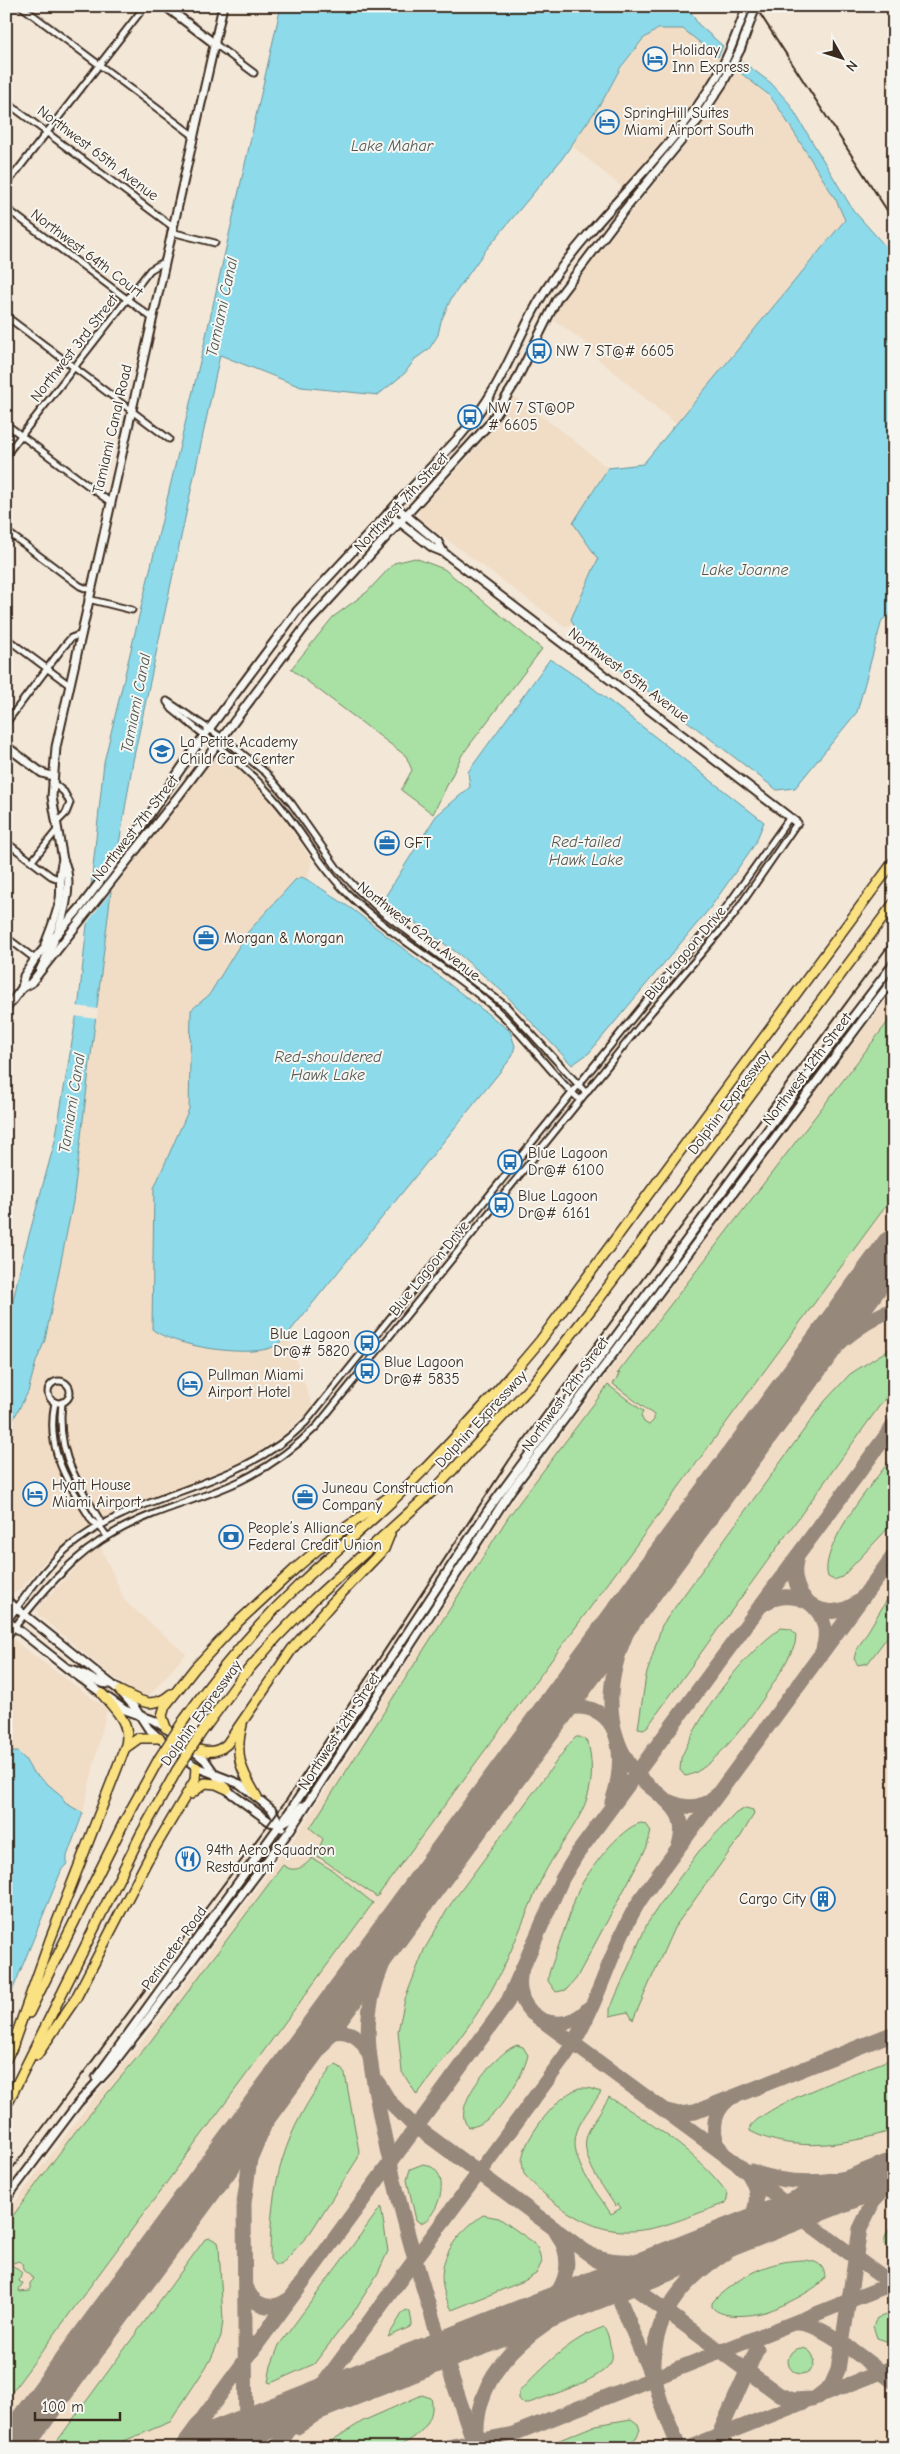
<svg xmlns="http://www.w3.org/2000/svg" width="900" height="2454" viewBox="0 0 900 2454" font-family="'Comic Neue',sans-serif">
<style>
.built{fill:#f1ddc6}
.green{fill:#a9e0a4;stroke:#728561}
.water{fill:#8cdaea;stroke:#6c9498}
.pier{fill:#f3e7d8}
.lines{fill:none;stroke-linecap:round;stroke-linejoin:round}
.taxiway{stroke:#97887b;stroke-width:15}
.runway{stroke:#97887b;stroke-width:39}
.street-casing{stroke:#3b2a1e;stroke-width:9}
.secondary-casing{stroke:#3b2a1e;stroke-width:11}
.highway-casing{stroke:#3b2a1e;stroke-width:12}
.street{stroke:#f6f6f2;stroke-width:5}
.secondary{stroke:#f6f6f2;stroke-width:7}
.highway{stroke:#fae181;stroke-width:9}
.rail{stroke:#3b2a1e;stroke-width:2}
.secondary-bridge-casing{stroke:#3b2a1e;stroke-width:11;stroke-linecap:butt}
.highway-bridge-casing{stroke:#3b2a1e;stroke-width:12;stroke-linecap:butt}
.secondary-bridge{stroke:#f6f6f2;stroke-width:7}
.highway-bridge{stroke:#fae181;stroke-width:9}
.labels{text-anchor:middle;stroke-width:4;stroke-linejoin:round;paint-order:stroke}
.poi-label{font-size:15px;fill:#3b2a1e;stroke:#f6f6f2;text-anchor:start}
.street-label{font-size:15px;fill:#3b2a1e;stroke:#f6f6f2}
.water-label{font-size:16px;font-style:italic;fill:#4f5651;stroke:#f6f6f2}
</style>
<rect width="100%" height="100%" fill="#f3e7d8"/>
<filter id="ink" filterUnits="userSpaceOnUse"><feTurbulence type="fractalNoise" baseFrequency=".02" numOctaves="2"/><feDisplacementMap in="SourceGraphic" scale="10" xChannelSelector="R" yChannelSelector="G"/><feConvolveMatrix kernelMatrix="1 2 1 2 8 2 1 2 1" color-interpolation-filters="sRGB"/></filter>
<g filter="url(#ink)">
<g class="built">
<polygon points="665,28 683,29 721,60 700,95 623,188 571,145 639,43 653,31"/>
<polygon points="736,70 754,83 780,110 836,200 845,220 676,424 585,348 587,344 554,320 559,306 572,287 704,122"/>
<polygon points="514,397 561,430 608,468 573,523 598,559 571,619 573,624 565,627 418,518 419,510 470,456 500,419"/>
<polygon points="220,756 248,778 274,805 312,860 308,878 295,880 247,933 209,995 191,1010 189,1109 154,1188 160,1336 177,1342 242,1352 275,1346 287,1335 313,1407 283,1435 248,1459 86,1527 48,1558 19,1591 9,1593 6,1592 6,1433 28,1392 36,1362 45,1340 73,1202 111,892 213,758"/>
<polygon points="894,990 894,2448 6,2448 6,2214 92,2100 143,2040 296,1836 499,1520 796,1118"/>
<polygon points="101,1547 125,1601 186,1654 146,1699 134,1694 38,1615 37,1609 44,1601 86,1557"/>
<polygon points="6,1631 20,1645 107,1709 83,1813 64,1803 62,1796 32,1771 25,1759 6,1753"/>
</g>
<g class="green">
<polygon points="415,558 444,569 542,649 462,755 433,814 401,790 412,770 406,756 291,669 333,617 367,592 394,563"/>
<polygon points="894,1014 894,1195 377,1897 316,1855 323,1839 310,1828 509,1516 608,1385 643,1411 641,1416 644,1422 649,1425 654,1420 654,1415 613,1384 620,1373 617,1374"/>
<polygon points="894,1346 894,1385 886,1397 648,1726 644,1729 638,1728 646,1676 662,1625 825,1401 850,1374"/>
<path d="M894,1455V1522L842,1577L834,1580L828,1577C818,1547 875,1480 894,1455Z"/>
<polygon points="894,1588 894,1628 868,1663 858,1665 854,1659 856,1651"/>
<path d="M781,1628L791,1629L796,1635L795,1644C783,1674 718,1773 685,1776L680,1770L681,1758C701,1712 740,1657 781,1628Z"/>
<path d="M576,1737H580L588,1742C603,1806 567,1827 542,1878C525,1914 512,1954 492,1989C471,2027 442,2060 417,2095L402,2072L398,2031L405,1999L424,1950L450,1905L570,1743Z"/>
<polygon points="746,1808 753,1810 754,1814 741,1836 674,1928 633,2020 628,2012 610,2016 610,2009 647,1924 658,1907 699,1851 736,1813"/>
<path d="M641,1823L646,1824L651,1831L647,1847L576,1979L566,1990L556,1992L548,1981L549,1973L578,1890C588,1872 620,1827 641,1823Z"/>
<path d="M312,1858L332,1870L373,1903L6,2400V2260L22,2273L19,2281L23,2284L19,2290L20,2292L30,2291V2283L34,2279L23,2270L22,2263L18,2261L14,2263L6,2257V2225L75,2132L150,2042L283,1865C294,1874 304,1867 312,1858Z"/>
<path d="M517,2045L523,2047L528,2055C524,2076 492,2128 469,2127C447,2109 498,2051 517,2045Z"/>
<path d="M894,2058V2130C850,2144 793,2154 750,2131V2127C766,2104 863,2070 894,2058Z"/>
<path d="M336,2065L340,2067L345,2074L359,2151L358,2158L310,2233L281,2265H275L270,2259C270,2180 284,2132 331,2068Z"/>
<path d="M579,2088H588L601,2092C593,2105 582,2117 577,2131C567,2160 597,2191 611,2214L621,2208L618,2204L615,2206C604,2187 579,2158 587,2135C591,2124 603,2108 609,2097C652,2124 697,2152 728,2194L726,2203C694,2214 656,2233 622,2231C585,2230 547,2200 524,2174C523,2167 521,2161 523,2155C528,2133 559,2095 579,2088Z"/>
<path d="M423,2164C457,2170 436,2221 420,2223L416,2220L407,2180L410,2169Z"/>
<polygon points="381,2207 388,2251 378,2273 353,2313 314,2364 271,2383 268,2382 271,2366 279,2345"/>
<path d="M483,2215L499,2218L533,2242L538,2249L542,2262L536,2274L524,2281L452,2310C429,2271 449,2238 483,2215Z"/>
<path d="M894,2224V2253C878,2247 885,2233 894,2224Z"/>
<polygon points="210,2238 218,2242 219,2246 223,2320 221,2336 210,2361 170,2422 107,2448 52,2448 205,2239"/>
<path d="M803,2260C815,2261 824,2263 825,2277C821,2288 777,2309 765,2312C752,2316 721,2319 712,2307V2303L716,2298C742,2275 768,2261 803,2260Z"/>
<polygon points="407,2310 410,2312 412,2323 410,2327 388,2337 403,2312"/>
<polygon points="886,2315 894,2318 894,2339 886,2341 877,2338 873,2326 877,2318"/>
<path d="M604,2327C608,2333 609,2339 610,2345C612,2352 614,2358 610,2364C597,2382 550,2395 529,2403H523L519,2399V2392C542,2367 571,2338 604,2327Z"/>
<circle cx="801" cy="2361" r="13"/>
<path d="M422,2395L431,2398C438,2422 413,2443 391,2448C372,2451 340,2448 320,2448L363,2421Z"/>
<polygon points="631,2419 638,2424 640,2430 636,2438 621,2448 540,2448 596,2425"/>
</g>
<g class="water">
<polygon points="281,6 687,6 698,24 723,46 718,57 683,29 658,29 643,39 621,67 603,100 561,160 485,251 451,299 441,321 438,335 429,349 415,359 405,373 378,395 301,387 220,355 133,761 111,892 73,1202 45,1340 36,1362 28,1392 6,1433 6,1332 21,1264 55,1141 79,1001 104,762 203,349"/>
<polygon points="743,62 771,83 789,103 853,210 894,256 894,611 882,620 857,712 795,788 777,790 580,639 571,619 598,559 573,523 608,468 643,464 845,220 836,200 780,110 770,96 738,71"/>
<polygon points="550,659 589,685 764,822 755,844 710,908 589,1053 572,1065 504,993 460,955 383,900 436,816 470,787 468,772"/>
<path d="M301,877C308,878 342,903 352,909L510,1031L515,1046L512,1057L287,1335C283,1339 279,1344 275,1346C252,1359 171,1346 152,1329L154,1188L189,1109L191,1010L209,995L247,933L295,880Z"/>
<polygon points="8,1752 18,1752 25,1759 32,1771 62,1796 65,1803 83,1813 67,1856 67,1864 62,1869 6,2006"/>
</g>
<g class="pier">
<polygon points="121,848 115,886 85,926 89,890"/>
<polygon points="76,1006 98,1009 97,1019 74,1016"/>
</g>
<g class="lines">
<g class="taxiway">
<path d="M747,1450C789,1399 830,1334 894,1309"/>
<path d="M797,1557C785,1596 824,1628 858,1602"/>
<path d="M762,1605C776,1595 793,1594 808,1602"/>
<path d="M812,1605C825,1617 828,1633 823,1649"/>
<path d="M545,1723C557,1712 570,1704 587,1708C627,1717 623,1772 612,1802"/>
<path d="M668,1801C683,1808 701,1810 714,1797"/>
<path d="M464,1833C431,1884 386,1937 372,1997C363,2035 372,2072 379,2110C401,2225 437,2337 476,2448"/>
<path d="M679,1845C692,1806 655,1797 636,1773C618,1751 610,1723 611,1695C615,1624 668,1564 705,1507"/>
<path d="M520,1977C518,1991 522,2003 532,2013L736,2163L811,2225L894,2286"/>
<path d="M542,2020C560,2027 577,2022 589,2008"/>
<path d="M316,2040C336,2026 358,2029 368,2053"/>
<polyline points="378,2083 389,2101 410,2122 777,2393 793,2400 812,2399"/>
<polyline points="667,2111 679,2114 695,2112 894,2033"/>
<path d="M723,2153C710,2136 712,2113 728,2100"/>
<path d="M751,2171C798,2190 847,2181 894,2166"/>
<path d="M741,2230C757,2215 762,2195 749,2175"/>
<path d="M595,2256C649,2274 706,2242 756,2225"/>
<polyline points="611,2279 651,2375"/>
<path d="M246,2286C252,2306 271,2312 288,2300"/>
<path d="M536,2313C564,2294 578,2263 556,2232"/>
<path d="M796,2323C824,2322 871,2366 894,2382"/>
<polyline points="825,2394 894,2367"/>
<polyline points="817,2397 831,2386 838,2370 860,2229 874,2200 893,2179"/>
<polyline points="297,2427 326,2407 382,2374"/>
<path d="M477,2441C470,2335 604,2292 681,2256"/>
<polyline points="716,2441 757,2349"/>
<polyline points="181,2448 500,2013 508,2001 562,1879 577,1854 894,1425"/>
<polyline points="214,2448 246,2428"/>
<polyline points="246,2448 244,2203 250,2159 273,2105 351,1986"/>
<path d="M276,2448L565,2056C599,2007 610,1946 642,1897L894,1555"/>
<polyline points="442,2448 513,2434 894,2283"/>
<path d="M679,2448C669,2421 654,2393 654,2364C653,2282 735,2245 798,2214C809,2209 820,2201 832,2197C851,2189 873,2184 894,2178"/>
<polyline points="689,2448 804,2402"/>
</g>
<g class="runway">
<polyline points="11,2448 894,1249"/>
<polyline points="196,2448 894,2172"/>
</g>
<g class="street-casing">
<g id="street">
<polyline points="21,6 194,136"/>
<polyline points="215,44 254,73"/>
<polyline points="6,102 173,227"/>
<polyline points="6,185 145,6"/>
<polyline points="6,208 152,318"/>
<polyline points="171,232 215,243"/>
<polyline points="6,316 169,439"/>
<polyline points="6,424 110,502"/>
<polyline points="6,455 150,270 165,261"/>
<polyline points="6,531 80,586 90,590"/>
<polyline points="88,599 132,610"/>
<polyline points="6,638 68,684"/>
<polyline points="167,701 227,741 266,773 292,804 337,868 359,891 382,912 506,1006 586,1093"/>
<path d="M167,702L172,709C208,739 247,766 277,802C302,831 319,865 346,892C390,936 446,966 492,1006C525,1034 548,1072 580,1100"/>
<polyline points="6,723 64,646 71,638 79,635"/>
<polyline points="52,782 64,792 70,803 66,813 56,823"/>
<polyline points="6,842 51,876 61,880"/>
<polyline points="32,861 57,830"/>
<polyline points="6,937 35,959"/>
<circle cx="59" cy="1392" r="11"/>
<path d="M55,1402C45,1451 68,1482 92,1521L100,1527L107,1536"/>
<path d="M62,1402C56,1453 76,1479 100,1521V1527"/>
<path d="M6,1623C27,1594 49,1560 78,1540C149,1488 239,1489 306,1422L656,989L725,909L790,817"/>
<path d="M6,1638C38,1597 70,1556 117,1531C156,1509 200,1500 240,1481C269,1467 294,1449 317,1426L652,1011L733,916L797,823"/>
</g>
</g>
<g class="secondary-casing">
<g id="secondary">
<polyline points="165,6 215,44"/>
<polyline points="395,506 438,542 443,552"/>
<polyline points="388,513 433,548 443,552 797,823"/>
<polyline points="6,746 42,773 52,776"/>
<path d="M58,931C65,911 74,880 63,860L52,797L56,747L223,6"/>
<path d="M45,944C51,929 57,915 60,899C62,886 58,872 63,860"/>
<polyline points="40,970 54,941"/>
<path d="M22,988L24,976L35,959L80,908L139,830L195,748L297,611L461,435C473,421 484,406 494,389C515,353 528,314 553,279C603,208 673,151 717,76C730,54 738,30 747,6"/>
<polyline points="6,1009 22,988 31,983 180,794 308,623 490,423 515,383 557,299 622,213 699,119 723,83 740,50"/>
<polyline points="6,1600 120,1691 135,1708 148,1728 159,1738 196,1767 240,1784 272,1810 282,1828"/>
<polyline points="6,1620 68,1669 125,1710 153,1720 166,1728 205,1760 221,1783 232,1794 270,1822 281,1824 293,1817 302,1806"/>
<path d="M70,1669C86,1672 95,1685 111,1684"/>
<polyline points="96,2078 292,1808 488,1510 797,1090 894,963"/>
<polyline points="6,2199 78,2103 109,2069 148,2019 290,1830 510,1492 894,978"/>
</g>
</g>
<g class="highway-casing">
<g id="highway">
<path d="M120,1691C139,1701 153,1710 171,1694"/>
<path d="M184,1720C219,1670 258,1624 302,1582C326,1559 352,1538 376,1516C435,1462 489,1402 540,1341L894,861"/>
<path d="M242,1725C234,1756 241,1770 257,1797"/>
<polyline points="166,1728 162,1716 165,1706 195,1668 238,1622 296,1568 330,1539 389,1497"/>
<polyline points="201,1733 242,1677 277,1637 314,1599 436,1488 532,1385 596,1303 894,903"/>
<path d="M190,1747C203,1752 215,1755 227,1744L292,1649L333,1602L384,1549L390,1534"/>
<polyline points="125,1748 139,1738 159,1738"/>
<polyline points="191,1794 205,1783 216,1784 227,1789"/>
<polyline points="29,2013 123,1824 160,1757"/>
<path d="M11,2050L50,1940L126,1745C131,1723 115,1709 102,1694"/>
<polyline points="37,2055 76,1998 147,1861 195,1780 196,1767"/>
<polyline points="6,2059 13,2045"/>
<polyline points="6,2106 141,1834 177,1770"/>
</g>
</g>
<use href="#street" class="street"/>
<use href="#secondary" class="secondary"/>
<use href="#highway" class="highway"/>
<g class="rail">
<polyline points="755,6 894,221"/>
<polyline points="6,2177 287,1799 510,1459 894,938"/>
</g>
<g class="secondary-bridge-casing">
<polyline id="secondary-bridge" points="740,50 756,6"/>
</g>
<g class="highway-bridge-casing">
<g id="highway-bridge">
<polyline points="160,1757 184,1720"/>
<polyline points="177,1770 201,1733"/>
</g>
</g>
<use href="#secondary-bridge" class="secondary-bridge"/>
<use href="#highway-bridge" class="highway-bridge"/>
</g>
</g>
<defs>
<g id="hotel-ring" transform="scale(1.25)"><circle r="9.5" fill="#f6f6f2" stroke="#1f6fb2" stroke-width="1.5"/><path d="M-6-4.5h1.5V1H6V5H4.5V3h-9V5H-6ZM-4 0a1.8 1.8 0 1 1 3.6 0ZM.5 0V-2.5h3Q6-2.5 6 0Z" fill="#1f6fb2"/></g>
<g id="bus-ring" transform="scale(1.25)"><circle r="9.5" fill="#f6f6f2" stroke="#1f6fb2" stroke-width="1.5"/><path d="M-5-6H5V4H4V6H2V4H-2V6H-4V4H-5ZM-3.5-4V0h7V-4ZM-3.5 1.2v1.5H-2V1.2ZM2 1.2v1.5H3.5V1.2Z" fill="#1f6fb2"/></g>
<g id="school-ring" transform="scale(1.25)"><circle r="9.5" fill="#f6f6f2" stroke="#1f6fb2" stroke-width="1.5"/><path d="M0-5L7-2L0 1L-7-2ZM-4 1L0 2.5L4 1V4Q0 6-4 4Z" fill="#1f6fb2"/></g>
<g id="office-ring" transform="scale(1.25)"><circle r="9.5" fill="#f6f6f2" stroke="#1f6fb2" stroke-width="1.5"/><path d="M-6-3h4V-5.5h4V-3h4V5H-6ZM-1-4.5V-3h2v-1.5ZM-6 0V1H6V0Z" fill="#1f6fb2"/></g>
<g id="bank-ring" transform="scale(1.25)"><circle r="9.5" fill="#f6f6f2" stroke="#1f6fb2" stroke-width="1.5"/><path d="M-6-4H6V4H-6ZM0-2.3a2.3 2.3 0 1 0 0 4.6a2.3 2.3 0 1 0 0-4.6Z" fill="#1f6fb2"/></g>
<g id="restaurant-ring" transform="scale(1.25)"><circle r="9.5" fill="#f6f6f2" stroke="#1f6fb2" stroke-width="1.5"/><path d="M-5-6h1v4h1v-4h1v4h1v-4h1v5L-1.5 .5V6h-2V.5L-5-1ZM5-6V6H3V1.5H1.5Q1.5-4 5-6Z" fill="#1f6fb2"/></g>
<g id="building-ring" transform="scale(1.25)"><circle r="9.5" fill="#f6f6f2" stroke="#1f6fb2" stroke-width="1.5"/><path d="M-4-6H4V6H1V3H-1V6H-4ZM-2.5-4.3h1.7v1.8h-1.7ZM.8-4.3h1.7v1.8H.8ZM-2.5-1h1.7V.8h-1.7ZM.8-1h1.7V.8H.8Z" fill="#1f6fb2"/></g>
</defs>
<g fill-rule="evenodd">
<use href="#hotel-ring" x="655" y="59"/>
<use href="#hotel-ring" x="607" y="122"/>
<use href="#bus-ring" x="539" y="351"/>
<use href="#bus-ring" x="470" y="417"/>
<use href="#school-ring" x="162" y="751"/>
<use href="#office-ring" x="387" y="843"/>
<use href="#office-ring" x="206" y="938"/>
<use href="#bus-ring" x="510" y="1162"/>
<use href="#bus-ring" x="501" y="1205"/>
<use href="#bus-ring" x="367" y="1343"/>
<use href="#bus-ring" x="367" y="1371"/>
<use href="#hotel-ring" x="190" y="1384"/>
<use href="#hotel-ring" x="35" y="1494"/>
<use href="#office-ring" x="305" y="1497"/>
<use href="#bank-ring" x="231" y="1537"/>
<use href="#restaurant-ring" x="188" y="1859"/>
<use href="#building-ring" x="823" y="1899"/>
</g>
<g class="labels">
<g class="poi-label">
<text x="672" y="55">Holiday<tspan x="672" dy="17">Inn Express</tspan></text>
<text x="624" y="118">SpringHill Suites<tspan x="624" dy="17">Miami Airport South</tspan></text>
<text x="556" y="356">NW 7 ST@# 6605</text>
<text x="488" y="413">NW 7 ST@OP<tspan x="488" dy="17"># 6605</tspan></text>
<text x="180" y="747">La Petite Academy<tspan x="180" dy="17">Child Care Center</tspan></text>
<text x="404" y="848">GFT</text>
<text x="224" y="943">Morgan &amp; Morgan</text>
<text x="528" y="1158">Blue Lagoon<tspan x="528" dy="17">Dr@# 6100</tspan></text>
<text x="518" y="1201">Blue Lagoon<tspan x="518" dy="17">Dr@# 6161</tspan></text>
<text x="350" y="1339" text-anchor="end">Blue Lagoon<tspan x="350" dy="17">Dr@# 5820</tspan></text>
<text x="384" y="1367">Blue Lagoon<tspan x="384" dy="17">Dr@# 5835</tspan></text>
<text x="208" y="1380">Pullman Miami<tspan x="208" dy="17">Airport Hotel</tspan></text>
<text x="52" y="1490">Hyatt House<tspan x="52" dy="17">Miami Airport</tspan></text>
<text x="322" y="1493">Juneau Construction<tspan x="322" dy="17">Company</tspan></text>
<text x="248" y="1533">People’s Alliance<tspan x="248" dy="17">Federal Credit Union</tspan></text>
<text x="206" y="1855">94th Aero Squadron<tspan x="206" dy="17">Restaurant</tspan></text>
<text x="806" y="1904" text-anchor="end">Cargo City</text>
</g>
<g class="street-label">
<text transform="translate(98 153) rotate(37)" y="5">Northwest 65th Avenue</text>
<text transform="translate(87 253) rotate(37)" y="5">Northwest 64th Court</text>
<text transform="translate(74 348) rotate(-52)" y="5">Northwest 3rd Street</text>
<text transform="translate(112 429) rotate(-77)" y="5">Tamiami Canal Road</text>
<text transform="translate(401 502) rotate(-47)" y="5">Northwest 7th Street</text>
<text transform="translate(629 675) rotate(37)" y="5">Northwest 65th Avenue</text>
<text transform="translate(135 828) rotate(-52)" y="5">Northwest 7th Street</text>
<text transform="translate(419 931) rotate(38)" y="5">Northwest 62nd Avenue</text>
<text transform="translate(685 953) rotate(-50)" y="5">Blue Lagoon Drive</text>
<text transform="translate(807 1069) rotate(-53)" y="5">Northwest 12th Street</text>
<text transform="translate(729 1102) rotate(-53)" y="5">Dolphin Expressway</text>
<text transform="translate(429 1268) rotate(-51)" y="5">Blue Lagoon Drive</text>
<text transform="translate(565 1394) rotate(-54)" y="5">Northwest 12th Street</text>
<text transform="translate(481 1419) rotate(-47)" y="5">Dolphin Expressway</text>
<text transform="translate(201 1713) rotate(-54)" y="5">Dolphin Expressway</text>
<text transform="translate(339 1731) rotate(-57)" y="5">Northwest 12th Street</text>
<text transform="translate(174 1948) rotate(-54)" y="5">Perimeter Road</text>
</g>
<g class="water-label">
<text x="392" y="151">Lake Mahar</text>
<text transform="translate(221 307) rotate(-78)" y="6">Tamiami Canal</text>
<text x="745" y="575">Lake Joanne</text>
<text transform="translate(135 703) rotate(-79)" y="6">Tamiami Canal</text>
<text x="586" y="847">Red-tailed<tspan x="586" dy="18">Hawk Lake</tspan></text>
<text x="328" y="1062">Red-shouldered<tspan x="328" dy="18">Hawk Lake</tspan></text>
<text transform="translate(71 1103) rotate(-81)" y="6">Tamiami Canal</text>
</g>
</g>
<rect width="900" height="2454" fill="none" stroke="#f6f6f2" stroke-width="25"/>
<rect x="12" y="12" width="875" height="2429" fill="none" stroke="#3b2a1e" stroke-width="2" filter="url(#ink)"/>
<g transform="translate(842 58) rotate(129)" stroke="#f6f6f2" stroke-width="4" paint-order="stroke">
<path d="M0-4L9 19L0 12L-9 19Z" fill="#3b2a1e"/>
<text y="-8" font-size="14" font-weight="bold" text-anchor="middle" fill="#3b2a1e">N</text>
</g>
<path d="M35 2412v8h85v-8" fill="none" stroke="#3b2a1e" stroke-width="2.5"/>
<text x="42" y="2412" font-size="15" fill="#3b2a1e" stroke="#f6f6f2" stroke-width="4" paint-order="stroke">100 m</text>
</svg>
